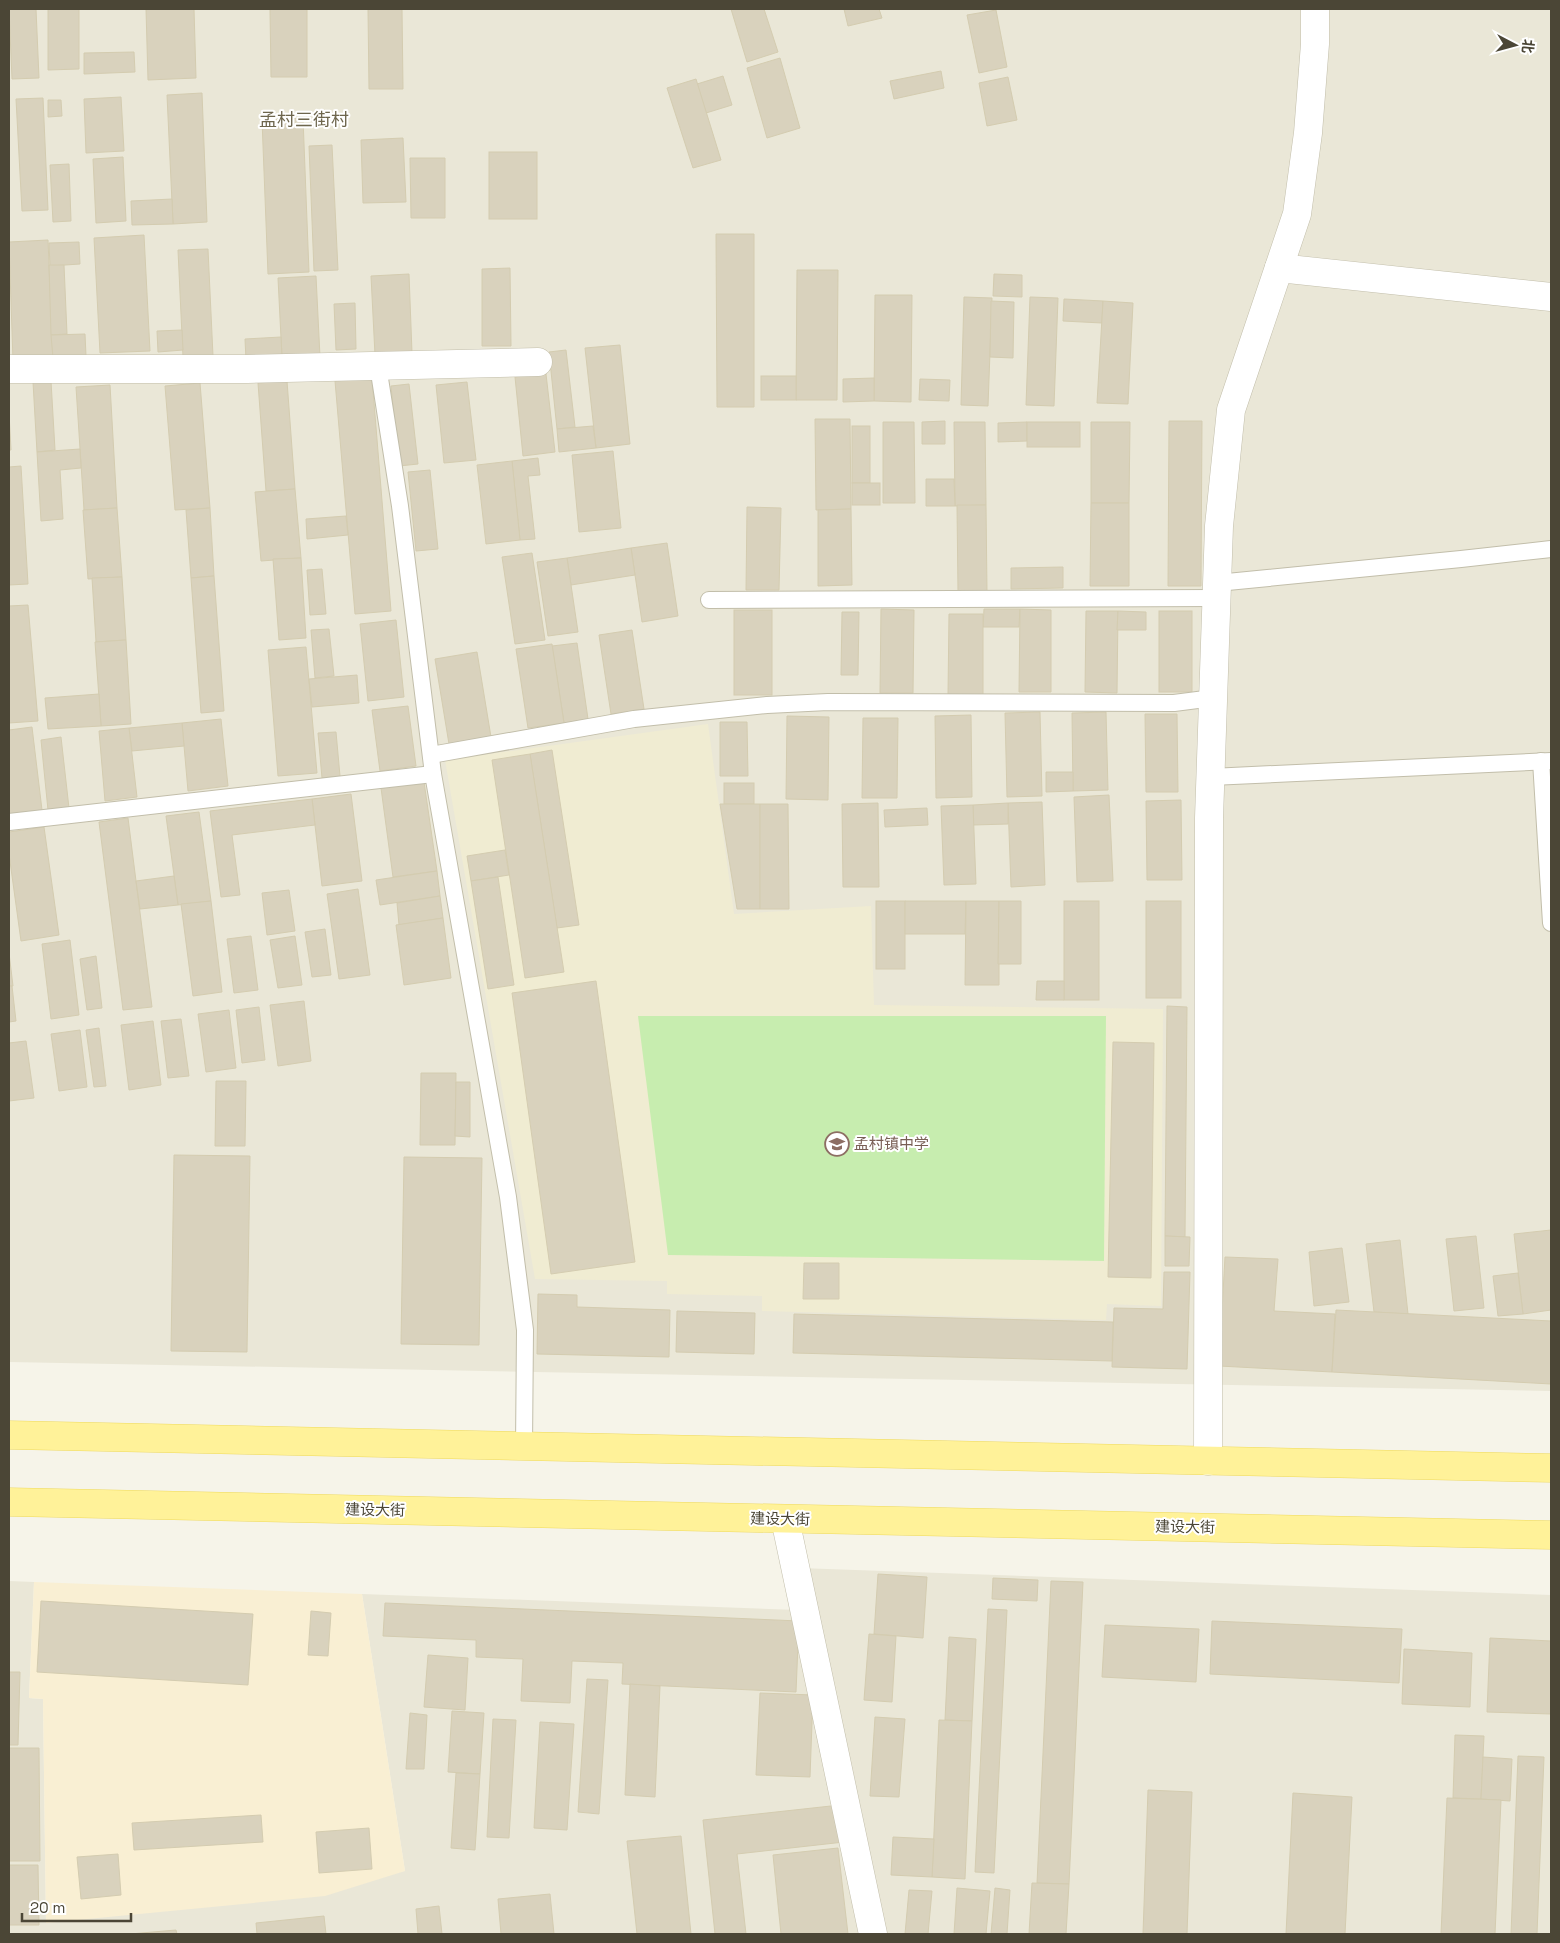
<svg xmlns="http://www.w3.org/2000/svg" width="1560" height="1943" viewBox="0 0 1560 1943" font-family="'Space Grotesk','Noto Sans SC',sans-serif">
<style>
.residential{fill:#eae7d7}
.commercial{fill:#f9efd3}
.education{fill:#f0ecd2}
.green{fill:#c7edaf}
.building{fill:#d9d2bd;stroke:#d4ccb0}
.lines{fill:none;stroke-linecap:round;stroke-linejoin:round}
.service-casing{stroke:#c2beaa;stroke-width:18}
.minor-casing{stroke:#c2beaa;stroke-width:29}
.primary-casing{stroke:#efda5e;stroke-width:29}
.service{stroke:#fff;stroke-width:16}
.minor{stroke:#fff;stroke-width:28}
.primary{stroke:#fff299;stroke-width:28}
.labels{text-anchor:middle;stroke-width:4;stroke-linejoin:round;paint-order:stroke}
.education-label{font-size:15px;fill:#785e54;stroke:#fff;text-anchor:start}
.street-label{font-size:15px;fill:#4b4636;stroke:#fff}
.quarter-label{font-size:18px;fill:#6e664d;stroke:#fff}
</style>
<rect width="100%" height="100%" fill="#f6f4e9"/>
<g class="residential">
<polygon points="9,9 1551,9 1551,1391 9,1362"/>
<polygon points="799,1568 1551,1595 1551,1934 9,1934 9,1581 34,1582 29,1698 43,1699 46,1923 405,1871 362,1594 798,1610"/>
</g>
<polygon class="commercial" points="34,1582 362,1594 405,1871 325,1896 46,1923 43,1699 29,1698"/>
<polygon class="education" points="708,724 734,914 871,906 874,1005 1163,1009 1161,1306 1107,1304 1106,1320 762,1311 762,1296 667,1294 667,1281 535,1279 445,760"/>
<polygon class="green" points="638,1016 1106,1016 1104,1261 668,1255"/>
<g class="building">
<polygon points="9,9 36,9 39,78 12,79"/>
<polygon points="48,9 79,9 79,69 48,70"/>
<polygon points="146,9 194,9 196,78 148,80"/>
<polygon points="270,9 307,9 307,77 271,77"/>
<polygon points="368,9 402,9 403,89 369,89"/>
<polygon points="731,9 764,9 778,52 747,62"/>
<polygon points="844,9 879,9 882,18 848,26"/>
<polygon points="996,10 1007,67 979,73 967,15"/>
<polygon points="134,52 135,72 84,74 84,53"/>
<polygon points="780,58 800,128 767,138 747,68"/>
<polygon points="941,71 944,88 894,99 890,81"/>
<polygon points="723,76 732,105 706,113 697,84"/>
<polygon points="1008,77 1017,120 987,126 979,83"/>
<polygon points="696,79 721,160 693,168 667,88"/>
<polygon points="202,93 207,222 173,224 167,95"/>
<polygon points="121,97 124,151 86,153 84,99"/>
<polygon points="43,98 48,210 22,211 16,99"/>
<polygon points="48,100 61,100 62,116 48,117"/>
<polygon points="303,118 309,272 268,274 262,120"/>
<polygon points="403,138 406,202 363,203 361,140"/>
<polygon points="332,145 338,270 314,271 309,146"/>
<rect x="489" y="152" width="48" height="67"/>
<polygon points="123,157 126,221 96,223 93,159"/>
<polygon points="410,158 445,158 445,218 411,218"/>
<polygon points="69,164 71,221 53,222 50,165"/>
<polygon points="172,199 173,224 132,225 131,201"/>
<polygon points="716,234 754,234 754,407 717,407"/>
<polygon points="144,235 150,351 100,353 94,238"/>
<polygon points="48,240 53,359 13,361 9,242"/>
<polygon points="79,242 80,264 50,266 49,243"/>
<polygon points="208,249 213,356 183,357 178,250"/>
<polygon points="49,265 64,265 67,334 51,335"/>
<polygon points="510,268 511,346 482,346 482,269"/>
<polygon points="797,270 838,270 837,400 796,400"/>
<polygon points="409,274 412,353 375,355 371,276"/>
<polygon points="994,274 1022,275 1022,297 993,296"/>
<polygon points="316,276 320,357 282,358 278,278"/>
<polygon points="875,295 912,295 911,402 874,401"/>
<polygon points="964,297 992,298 988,406 961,405"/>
<polygon points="1030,297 1058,298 1054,406 1026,405"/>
<polygon points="1064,299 1103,301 1102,323 1063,321"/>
<polygon points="991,301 1014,302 1013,358 990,357"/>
<polygon points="1103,301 1133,303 1128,404 1097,403"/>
<polygon points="355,303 356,349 336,350 334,304"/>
<polygon points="182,330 183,350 158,352 157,331"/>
<polygon points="85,334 86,356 53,358 51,335"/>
<polygon points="281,337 282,358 246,360 245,339"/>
<polygon points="620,345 630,444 596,448 585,348"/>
<polygon points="566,350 575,427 557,429 549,352"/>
<polygon points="546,374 555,452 523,456 515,377"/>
<rect x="761" y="376" width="35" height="24"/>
<polygon points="372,378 391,611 355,614 335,381"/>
<polygon points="874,378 874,401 843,402 843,379"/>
<polygon points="920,379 950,380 949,401 919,400"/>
<polygon points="51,381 55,450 37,452 33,382"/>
<polygon points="287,381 295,489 266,491 258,383"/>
<polygon points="467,382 476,460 444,463 436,385"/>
<polygon points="200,383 210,508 175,510 165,386"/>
<polygon points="409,384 418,464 399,466 391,386"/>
<polygon points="110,385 117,508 84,510 76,387"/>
<polygon points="9,413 11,450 9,450"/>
<polygon points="815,419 850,419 851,509 816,510"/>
<polygon points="945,421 945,444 922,444 922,422"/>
<polygon points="1169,421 1202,421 1201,586 1168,586"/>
<polygon points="883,422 914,422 915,503 883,503"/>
<polygon points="954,422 985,422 986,505 955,506"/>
<polygon points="1027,422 1027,441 998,442 998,423"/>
<rect x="1027" y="422" width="53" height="25"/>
<polygon points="1091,422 1130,422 1129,503 1091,503"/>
<polygon points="593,426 596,448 559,452 557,429"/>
<rect x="852" y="426" width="18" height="57"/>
<polygon points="80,449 81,468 60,470 63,519 41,521 37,452"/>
<polygon points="613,451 621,528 579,532 572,455"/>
<polygon points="538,458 540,475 528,476 535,539 520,540 512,461"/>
<polygon points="512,461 520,540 486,544 477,465"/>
<polygon points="21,466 28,584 9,585 9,467"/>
<polygon points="430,470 438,549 416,551 408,472"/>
<polygon points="926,479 954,479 955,506 926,506"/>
<rect x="852" y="483" width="28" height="22"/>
<polygon points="295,489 301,558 261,561 255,492"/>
<polygon points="1091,503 1129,503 1129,586 1090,586"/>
<polygon points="957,505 986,505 987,592 958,592"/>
<polygon points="747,507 781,508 779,590 746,590"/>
<polygon points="117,508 122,577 88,579 83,510"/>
<polygon points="210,508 214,576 191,578 186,510"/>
<polygon points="851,509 852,585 818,586 818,510"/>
<polygon points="346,516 348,535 307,539 306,519"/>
<polygon points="667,543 678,616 642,622 631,548"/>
<polygon points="631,548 635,575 571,585 567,558"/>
<polygon points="532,553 545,640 515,644 502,557"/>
<polygon points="301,558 306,638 279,640 273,559"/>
<polygon points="567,558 578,632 548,636 537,562"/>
<polygon points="1063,567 1063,588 1011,589 1011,568"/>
<polygon points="322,569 326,614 310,615 307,570"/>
<polygon points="214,576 224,711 201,713 191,578"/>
<polygon points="122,577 126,640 96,642 92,578"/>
<polygon points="28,605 38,721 9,723 9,606"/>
<polygon points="881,609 914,610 913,693 880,693"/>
<polygon points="984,609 1020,609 1019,627 983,627"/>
<polygon points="1020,609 1051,610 1051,692 1019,692"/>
<rect x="734" y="610" width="38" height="85"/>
<polygon points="1086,611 1118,611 1117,693 1085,692"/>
<polygon points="1118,611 1146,612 1146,630 1117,630"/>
<rect x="1159" y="611" width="33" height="81"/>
<polygon points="842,612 859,612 858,675 841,675"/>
<polygon points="949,614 983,614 983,695 948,695"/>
<polygon points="396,620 404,697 368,701 360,624"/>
<polygon points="329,629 334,676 315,678 311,630"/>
<polygon points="632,630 644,709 611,714 599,635"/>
<polygon points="126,640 131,724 101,726 95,642"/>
<polygon points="577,643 588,719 564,723 552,646"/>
<polygon points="552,644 564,723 528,728 516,649"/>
<polygon points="306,647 317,773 278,776 268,650"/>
<polygon points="477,652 491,737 449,744 435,659"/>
<polygon points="357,675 359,703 312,707 309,679"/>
<polygon points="99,694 101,726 48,729 45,698"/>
<polygon points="408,706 416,766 380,771 372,710"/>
<polygon points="1040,712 1042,796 1007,797 1005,713"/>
<polygon points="1106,712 1108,790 1073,791 1072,713"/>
<polygon points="1145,714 1177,714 1178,792 1146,792"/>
<polygon points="971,715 972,797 936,798 935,716"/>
<polygon points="787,716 829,717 828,800 786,799"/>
<polygon points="863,718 898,718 897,798 862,798"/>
<polygon points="221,719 228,786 188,791 182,723"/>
<polygon points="720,722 747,722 748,776 720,776"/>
<polygon points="182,723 184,746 132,751 129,728"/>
<polygon points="32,727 42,810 9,814 9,730"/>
<polygon points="129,728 137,797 105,801 99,731"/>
<polygon points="336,732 340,776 322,778 318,733"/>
<polygon points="61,737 69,808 48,810 41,740"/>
<polygon points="552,750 579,925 557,928 530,754"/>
<polygon points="530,754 564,972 525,978 492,760"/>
<polygon points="1046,772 1073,772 1073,791 1046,792"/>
<polygon points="424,782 437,871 393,877 381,788"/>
<rect x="724" y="783" width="30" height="21"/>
<polygon points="351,794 362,881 322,886 312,799"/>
<polygon points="1109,795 1113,881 1077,882 1074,797"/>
<polygon points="312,799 315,825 232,835 240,895 221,897 210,811"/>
<polygon points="1181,800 1182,880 1147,880 1146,801"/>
<polygon points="1042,802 1045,885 1011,887 1008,803"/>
<polygon points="878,803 879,887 843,887 842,804"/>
<polygon points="1008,803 1008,824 973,825 973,805"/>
<polygon points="720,804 760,804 760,909 737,909"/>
<polygon points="760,804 788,804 789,909 760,909"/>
<polygon points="973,805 976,884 944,885 941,806"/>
<polygon points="927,808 928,825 885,827 884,810"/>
<polygon points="199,812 211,901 178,905 166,816"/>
<polygon points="128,818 152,1007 123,1010 99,822"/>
<polygon points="44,827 59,935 21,941 9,854 9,832"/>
<polygon points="505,850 509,875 471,881 467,856"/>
<polygon points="437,871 440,896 380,905 376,880"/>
<polygon points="174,876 178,905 140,909 136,881"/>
<polygon points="498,877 514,985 488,989 471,881"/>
<polygon points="358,889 370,975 339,979 327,894"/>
<polygon points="289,890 295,931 267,935 262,893"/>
<polygon points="440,896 443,918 399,925 397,903"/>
<polygon points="211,901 222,992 193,996 181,904"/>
<rect x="876" y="901" width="29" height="68"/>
<polygon points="905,901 966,901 965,934 905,934"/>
<polygon points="966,901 999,901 999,985 965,985"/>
<polygon points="999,901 1021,901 1021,964 998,964"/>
<rect x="1064" y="901" width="35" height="99"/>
<rect x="1146" y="901" width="35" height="97"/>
<polygon points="443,918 451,978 404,985 396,925"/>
<polygon points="325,929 331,975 312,977 305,932"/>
<polygon points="251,936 258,990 234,993 227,939"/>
<polygon points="295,936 302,985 278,988 270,940"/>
<polygon points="70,940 79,1015 51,1019 42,944"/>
<polygon points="9,953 13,986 9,986"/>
<polygon points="96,956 102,1008 87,1010 80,959"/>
<polygon points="596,981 635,1262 551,1274 512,993"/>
<polygon points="1037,981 1064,981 1064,1000 1036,1000"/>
<polygon points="9,986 12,986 16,1021 9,1022"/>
<polygon points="304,1001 311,1061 278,1066 270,1005"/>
<polygon points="1167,1006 1187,1007 1185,1237 1165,1236"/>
<polygon points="259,1007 265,1060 242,1063 236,1010"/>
<polygon points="229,1010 236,1068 206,1072 198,1014"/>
<polygon points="181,1019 189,1076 168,1078 161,1021"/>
<polygon points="153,1021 161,1085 129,1090 121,1025"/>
<polygon points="99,1028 106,1086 94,1087 86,1030"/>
<polygon points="80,1030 87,1087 59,1091 51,1034"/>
<polygon points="26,1041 34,1098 9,1101 9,1043"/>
<polygon points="1113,1042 1154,1043 1151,1278 1108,1277"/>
<polygon points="421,1073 456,1073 455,1145 420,1145"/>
<polygon points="216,1081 246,1081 245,1146 215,1146"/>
<polygon points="456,1082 470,1082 470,1137 455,1136"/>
<polygon points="174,1155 250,1156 247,1352 171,1351"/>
<polygon points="404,1157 482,1158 479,1345 401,1344"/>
<polygon points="1551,1230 1551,1310 1523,1314 1514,1234"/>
<polygon points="1165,1236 1190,1237 1189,1266 1165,1266"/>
<polygon points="1476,1236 1484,1308 1454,1311 1446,1239"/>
<polygon points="1400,1240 1408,1314 1374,1312 1366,1244"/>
<polygon points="1342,1248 1349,1302 1314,1306 1309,1252"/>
<polygon points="1225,1257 1278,1259 1274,1311 1335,1314 1332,1372 1219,1366"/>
<polygon points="804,1263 839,1263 839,1299 803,1299"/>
<polygon points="1164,1272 1190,1272 1187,1369 1112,1367 1114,1308 1163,1309"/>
<polygon points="1518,1273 1523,1314 1498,1316 1493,1276"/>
<polygon points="538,1294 577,1295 577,1307 670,1310 669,1357 537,1354"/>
<polygon points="1336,1310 1551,1321 1551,1384 1332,1372"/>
<polygon points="677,1311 755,1313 754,1354 676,1352"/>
<polygon points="794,1314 1113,1322 1112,1361 793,1353"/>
<polygon points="878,1574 927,1577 923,1638 874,1634"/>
<polygon points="993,1578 1038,1580 1037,1601 992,1599"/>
<polygon points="1051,1581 1083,1582 1069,1884 1037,1883"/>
<polygon points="41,1601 253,1614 248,1685 37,1672"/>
<polygon points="385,1603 799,1621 796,1692 622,1684 623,1663 572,1661 570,1703 521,1701 523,1659 476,1657 476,1640 383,1636"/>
<polygon points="988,1609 1007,1610 994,1873 975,1872"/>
<polygon points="311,1611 331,1613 328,1656 308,1655"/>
<polygon points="1212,1621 1402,1629 1399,1683 1210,1674"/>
<polygon points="1105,1625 1199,1629 1196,1682 1102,1677"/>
<polygon points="869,1634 896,1636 892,1702 864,1700"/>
<polygon points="949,1637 976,1639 972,1721 945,1720"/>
<polygon points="1490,1638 1551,1641 1551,1714 1487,1712"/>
<polygon points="1404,1649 1472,1653 1470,1707 1402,1704"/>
<polygon points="428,1655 468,1658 465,1710 424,1707"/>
<polygon points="9,1672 20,1672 18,1745 9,1745"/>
<polygon points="587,1679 608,1680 599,1814 578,1812"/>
<polygon points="630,1684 660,1686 655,1797 625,1795"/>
<polygon points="760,1693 813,1695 810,1777 756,1775"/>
<polygon points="452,1711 484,1713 480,1774 448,1772"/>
<polygon points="410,1713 427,1715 424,1769 406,1769"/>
<polygon points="875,1717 905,1719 899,1797 870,1796"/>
<polygon points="493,1719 516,1720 509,1838 487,1837"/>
<polygon points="939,1720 972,1721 965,1879 932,1877"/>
<polygon points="540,1722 574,1724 567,1830 534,1828"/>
<polygon points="1455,1735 1484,1736 1481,1799 1453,1798"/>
<polygon points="9,1748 39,1748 40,1861 9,1861"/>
<polygon points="1518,1756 1544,1757 1537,1934 1511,1934"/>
<polygon points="1483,1757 1512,1759 1510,1801 1481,1799"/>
<polygon points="456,1773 480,1774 475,1850 451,1848"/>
<polygon points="1148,1790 1192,1792 1187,1934 1143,1934"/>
<polygon points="1293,1793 1352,1797 1345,1934 1286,1934"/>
<polygon points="1447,1798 1501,1800 1495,1934 1441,1934"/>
<polygon points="840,1805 844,1842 737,1854 746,1934 715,1934 703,1820"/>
<polygon points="261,1815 263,1842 134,1850 132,1823"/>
<polygon points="369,1828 372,1869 319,1873 316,1832"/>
<polygon points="681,1836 691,1934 637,1934 627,1841"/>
<polygon points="893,1837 934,1839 932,1877 891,1875"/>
<polygon points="838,1848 848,1934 781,1934 773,1855"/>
<polygon points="118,1854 121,1895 81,1899 77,1857"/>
<polygon points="9,1865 38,1865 39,1925 9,1925"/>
<polygon points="1032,1883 1069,1884 1066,1934 1029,1934"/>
<polygon points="957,1888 990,1891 986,1934 954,1934"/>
<polygon points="995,1888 1010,1890 1007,1934 991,1934"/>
<polygon points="909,1890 932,1891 928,1934 905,1934"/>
<polygon points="550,1894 554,1934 501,1934 498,1899"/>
<polygon points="439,1906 442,1934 418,1934 416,1909"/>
<polygon points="324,1916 326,1934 257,1934 256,1923"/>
<polygon points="176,1930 177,1934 130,1934"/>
</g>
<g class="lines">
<g class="service-casing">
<g id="service">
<polyline points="378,366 400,506 433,774 508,1197 525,1330 524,1447"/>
<polyline points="1217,583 1461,559 1551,549"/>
<polyline points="709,600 1216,598"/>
<polyline points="431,755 634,719 767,705 828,702 1174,703 1213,698"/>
<polyline points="1541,761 1551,923"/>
<polyline points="1211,777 1551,761"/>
<polyline points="9,822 433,774"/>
</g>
</g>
<g class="minor-casing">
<g id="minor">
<polyline points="1279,268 1551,297"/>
<polyline points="9,369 247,369 538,362"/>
<polyline points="1208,1461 1209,818 1219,526 1231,410 1297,214 1308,133 1315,44 1315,9"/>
<polyline points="785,1519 873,1934"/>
</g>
</g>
<g class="primary-casing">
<g id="primary">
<polyline points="9,1435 1551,1468"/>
<polyline points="9,1502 1551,1535"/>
</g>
</g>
<use href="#service" class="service"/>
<use href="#minor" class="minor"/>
<use href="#primary" class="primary"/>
</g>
<defs>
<g id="school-ring" transform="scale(1.25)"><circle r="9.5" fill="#fff" stroke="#8d6e63" stroke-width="1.5"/><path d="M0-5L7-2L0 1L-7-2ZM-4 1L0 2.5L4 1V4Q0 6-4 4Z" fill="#8d6e63"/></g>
</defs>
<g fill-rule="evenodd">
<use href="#school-ring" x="837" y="1144"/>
</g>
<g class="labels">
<g class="education-label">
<text x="854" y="1149">孟村镇中学</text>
</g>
<g class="street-label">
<text transform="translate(375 1510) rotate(1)" y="5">建设大街</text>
<text transform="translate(780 1519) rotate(1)" y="5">建设大街</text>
<text transform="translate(1185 1527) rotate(1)" y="5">建设大街</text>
</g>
<g class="quarter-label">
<text x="304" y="126">孟村三街村</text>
</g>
</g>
<rect width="1560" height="1943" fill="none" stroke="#4b4636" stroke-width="20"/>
<g transform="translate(1515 45) rotate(96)" stroke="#ffffff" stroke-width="4" paint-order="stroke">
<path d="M0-4L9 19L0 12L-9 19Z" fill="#4b4636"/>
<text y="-8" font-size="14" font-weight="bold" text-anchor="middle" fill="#4b4636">北</text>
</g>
<path d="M22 1913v8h109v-8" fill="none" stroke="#4b4636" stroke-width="2.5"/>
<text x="30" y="1913" font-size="15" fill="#4b4636" stroke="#ffffff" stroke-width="4" paint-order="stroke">20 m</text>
</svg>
